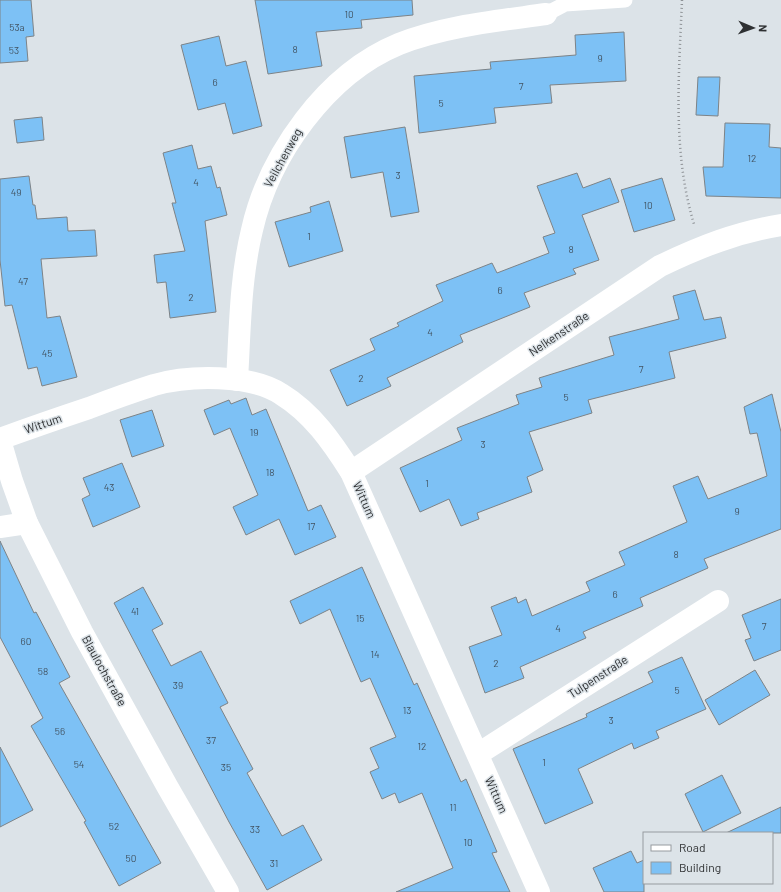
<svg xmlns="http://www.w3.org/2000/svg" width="781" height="892" viewBox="0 0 781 892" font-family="Barlow,sans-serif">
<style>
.building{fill:#7dc1f5;stroke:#7d8387}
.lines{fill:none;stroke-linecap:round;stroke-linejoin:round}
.path{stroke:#8f9397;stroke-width:2.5;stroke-dasharray:1 3;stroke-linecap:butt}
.service{stroke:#fff;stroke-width:15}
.minor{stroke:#fff;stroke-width:22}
.labels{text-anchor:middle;stroke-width:3;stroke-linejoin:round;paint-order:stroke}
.number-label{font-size:10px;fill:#425463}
.street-label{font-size:12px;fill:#2e3032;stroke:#dce3e8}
</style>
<rect width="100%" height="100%" fill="#dce3e8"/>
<g class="building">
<polygon points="0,0 31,0 34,36 26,37 28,61 0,63"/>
<polygon points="255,0 412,0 413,15 361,20 362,28 316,32 322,66 268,74"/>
<polygon points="624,32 626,81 550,85 552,103 494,108 496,123 419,133 414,76 491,69 490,62 576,55 575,35"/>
<polygon points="219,36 226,66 246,61 262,126 233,134 225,103 198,110 181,45"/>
<polygon points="698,77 720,77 718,116 696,115"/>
<polygon points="42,117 44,140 17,143 14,120"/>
<polygon points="725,123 770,124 769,147 781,148 781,198 706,196 703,167 723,167"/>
<polygon points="405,127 419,212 391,217 383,172 351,178 344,137"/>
<polygon points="192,145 198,169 211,166 217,188 220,187 227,215 205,221 216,312 170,318 166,282 157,283 154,255 185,251 172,203 176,203 163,153"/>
<polygon points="577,173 583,188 610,178 619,202 582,215 599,260 573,269 576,274 524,293 530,307 460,335 463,342 387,378 391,386 347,406 330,370 375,350 370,339 399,326 397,323 443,301 436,285 492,263 497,273 549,253 543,237 555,233 537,186"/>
<polygon points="29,176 33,205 35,205 37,219 67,217 68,231 95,230 97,256 41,259 47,318 60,316 77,377 42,386 37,367 28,369 12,305 5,306 0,260 0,179"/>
<polygon points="662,178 675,220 634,232 621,190"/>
<polygon points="329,201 343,251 289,267 275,222 311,212 310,207"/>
<polygon points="695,290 704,320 721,317 726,338 669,352 675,378 588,400 592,413 529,432 543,470 527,477 532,492 477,513 479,519 461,526 449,499 420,512 400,468 462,440 457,428 519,404 516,395 542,387 539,378 614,355 609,337 679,319 673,296"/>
<polygon points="772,394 781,432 781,529 704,559 708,568 640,598 643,606 583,632 586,638 520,667 524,678 485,693 469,647 502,635 491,607 516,597 518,603 526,599 532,616 590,591 586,582 625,565 619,552 687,522 673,486 698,476 708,499 767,476 757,433 750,434 744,407"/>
<polygon points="246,398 252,415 266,409 308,511 321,505 336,537 295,555 279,519 246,535 233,507 258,495 230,428 214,435 204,410 229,400 231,404"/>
<polygon points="152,410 164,446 132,457 120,420"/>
<polygon points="122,463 140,507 93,527 82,499 90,495 83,478"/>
<polygon points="0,541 34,613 36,612 70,677 59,683 161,863 119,886 84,822 86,821 31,726 43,718 0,637"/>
<polygon points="362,567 414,685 417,683 461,782 466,779 497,852 492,853 510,892 396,892 453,868 422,793 399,803 395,793 382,799 370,772 379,768 370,748 396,737 370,678 361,682 330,609 300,624 290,601"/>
<polygon points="143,587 163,624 152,630 171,666 201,651 228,703 220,707 253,769 247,773 282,836 303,825 322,860 267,890 229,822 114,603"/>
<polygon points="781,599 781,650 754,661 745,640 751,638 742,615"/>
<polygon points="682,657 706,709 656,731 659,738 634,749 632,743 578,769 593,803 545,824 513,749 587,717 586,714 653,682 648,672"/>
<polygon points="755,670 770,695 719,725 705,700"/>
<polygon points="0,747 33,810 0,827"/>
<polygon points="722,775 741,813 703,832 685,794"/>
<polygon points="781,807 781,833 726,833"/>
<polygon points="631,851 637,863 644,860 644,892 604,892 593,868"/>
</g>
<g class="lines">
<path class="path" d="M682,0C679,74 672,152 694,224"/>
<polyline class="service" points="546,14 565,4 625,0"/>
<g class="minor">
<path d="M237,380C240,330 240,279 252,230C269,155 326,74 399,44C445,26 497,21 546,14"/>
<path d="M0,439C30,428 59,418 89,408C110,400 132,392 154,385C189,375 250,374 281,394C312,413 332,442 351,472L539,892"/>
<polyline points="0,440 12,481 27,523 82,632 167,786 228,892"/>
<path d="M351,472L660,266C702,246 735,233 781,225"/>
<polyline points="0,527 27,523"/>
<polyline points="478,754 718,601"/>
</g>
</g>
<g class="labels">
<g class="number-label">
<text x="349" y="18">10</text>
<text x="17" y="31">53a</text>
<text x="295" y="53">8</text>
<text x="14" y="54">53</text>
<text x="600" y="62">9</text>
<text x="215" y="86">6</text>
<text x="521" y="90">7</text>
<text x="441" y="107">5</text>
<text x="752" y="162">12</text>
<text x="398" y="179">3</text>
<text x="196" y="186">4</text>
<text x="16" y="196">49</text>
<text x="648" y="209">10</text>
<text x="309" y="240">1</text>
<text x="571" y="253">8</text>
<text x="23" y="285">47</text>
<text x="500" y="294">6</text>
<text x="191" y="301">2</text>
<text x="430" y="336">4</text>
<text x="47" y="357">45</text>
<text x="641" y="373">7</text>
<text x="361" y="382">2</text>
<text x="566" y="401">5</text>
<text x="254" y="436">19</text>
<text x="483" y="448">3</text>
<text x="270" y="476">18</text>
<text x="427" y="487">1</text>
<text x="109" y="491">43</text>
<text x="737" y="515">9</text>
<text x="311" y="530">17</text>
<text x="676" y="558">8</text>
<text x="615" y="598">6</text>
<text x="135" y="615">41</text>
<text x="360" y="622">15</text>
<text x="764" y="630">7</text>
<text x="558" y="632">4</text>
<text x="26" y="645">60</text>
<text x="375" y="658">14</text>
<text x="496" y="667">2</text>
<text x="43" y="675">58</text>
<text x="178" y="689">39</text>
<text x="677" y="694">5</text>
<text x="407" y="714">13</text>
<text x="611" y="724">3</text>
<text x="60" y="735">56</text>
<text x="211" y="744">37</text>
<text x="422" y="750">12</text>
<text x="544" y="766">1</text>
<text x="79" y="768">54</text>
<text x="226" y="771">35</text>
<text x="453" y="811">11</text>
<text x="114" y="830">52</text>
<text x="255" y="833">33</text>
<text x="468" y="846">10</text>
<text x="131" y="862">50</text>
<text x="274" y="867">31</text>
</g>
<g class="street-label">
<text transform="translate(283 158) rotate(-61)" y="4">Veilchenweg</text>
<text transform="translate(559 334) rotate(-34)" y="4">Nelkenstraße</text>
<text transform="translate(43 424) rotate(-19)" y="4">Wittum</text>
<text transform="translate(364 500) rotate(66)" y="4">Wittum</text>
<text transform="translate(104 671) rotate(61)" y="4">Blaulochstraße</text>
<text transform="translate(598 677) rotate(-33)" y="4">Tulpenstraße</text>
<text transform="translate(496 795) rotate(66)" y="4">Wittum</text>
</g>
</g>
<rect x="643" y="832" width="130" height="52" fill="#dce3e8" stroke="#969b9f"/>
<rect x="651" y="845" width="20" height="6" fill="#ffffff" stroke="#969b9f"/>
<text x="679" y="852" font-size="12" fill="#2e3032">Road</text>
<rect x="651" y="862" width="20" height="12" fill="#7dc1f5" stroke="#969b9f"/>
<text x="679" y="872" font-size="12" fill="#2e3032">Building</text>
<g transform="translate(753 28) rotate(92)" stroke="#dce3e8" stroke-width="3" paint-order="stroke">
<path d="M0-3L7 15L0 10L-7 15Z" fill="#2e3032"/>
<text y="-6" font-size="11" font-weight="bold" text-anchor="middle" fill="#2e3032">N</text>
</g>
</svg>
